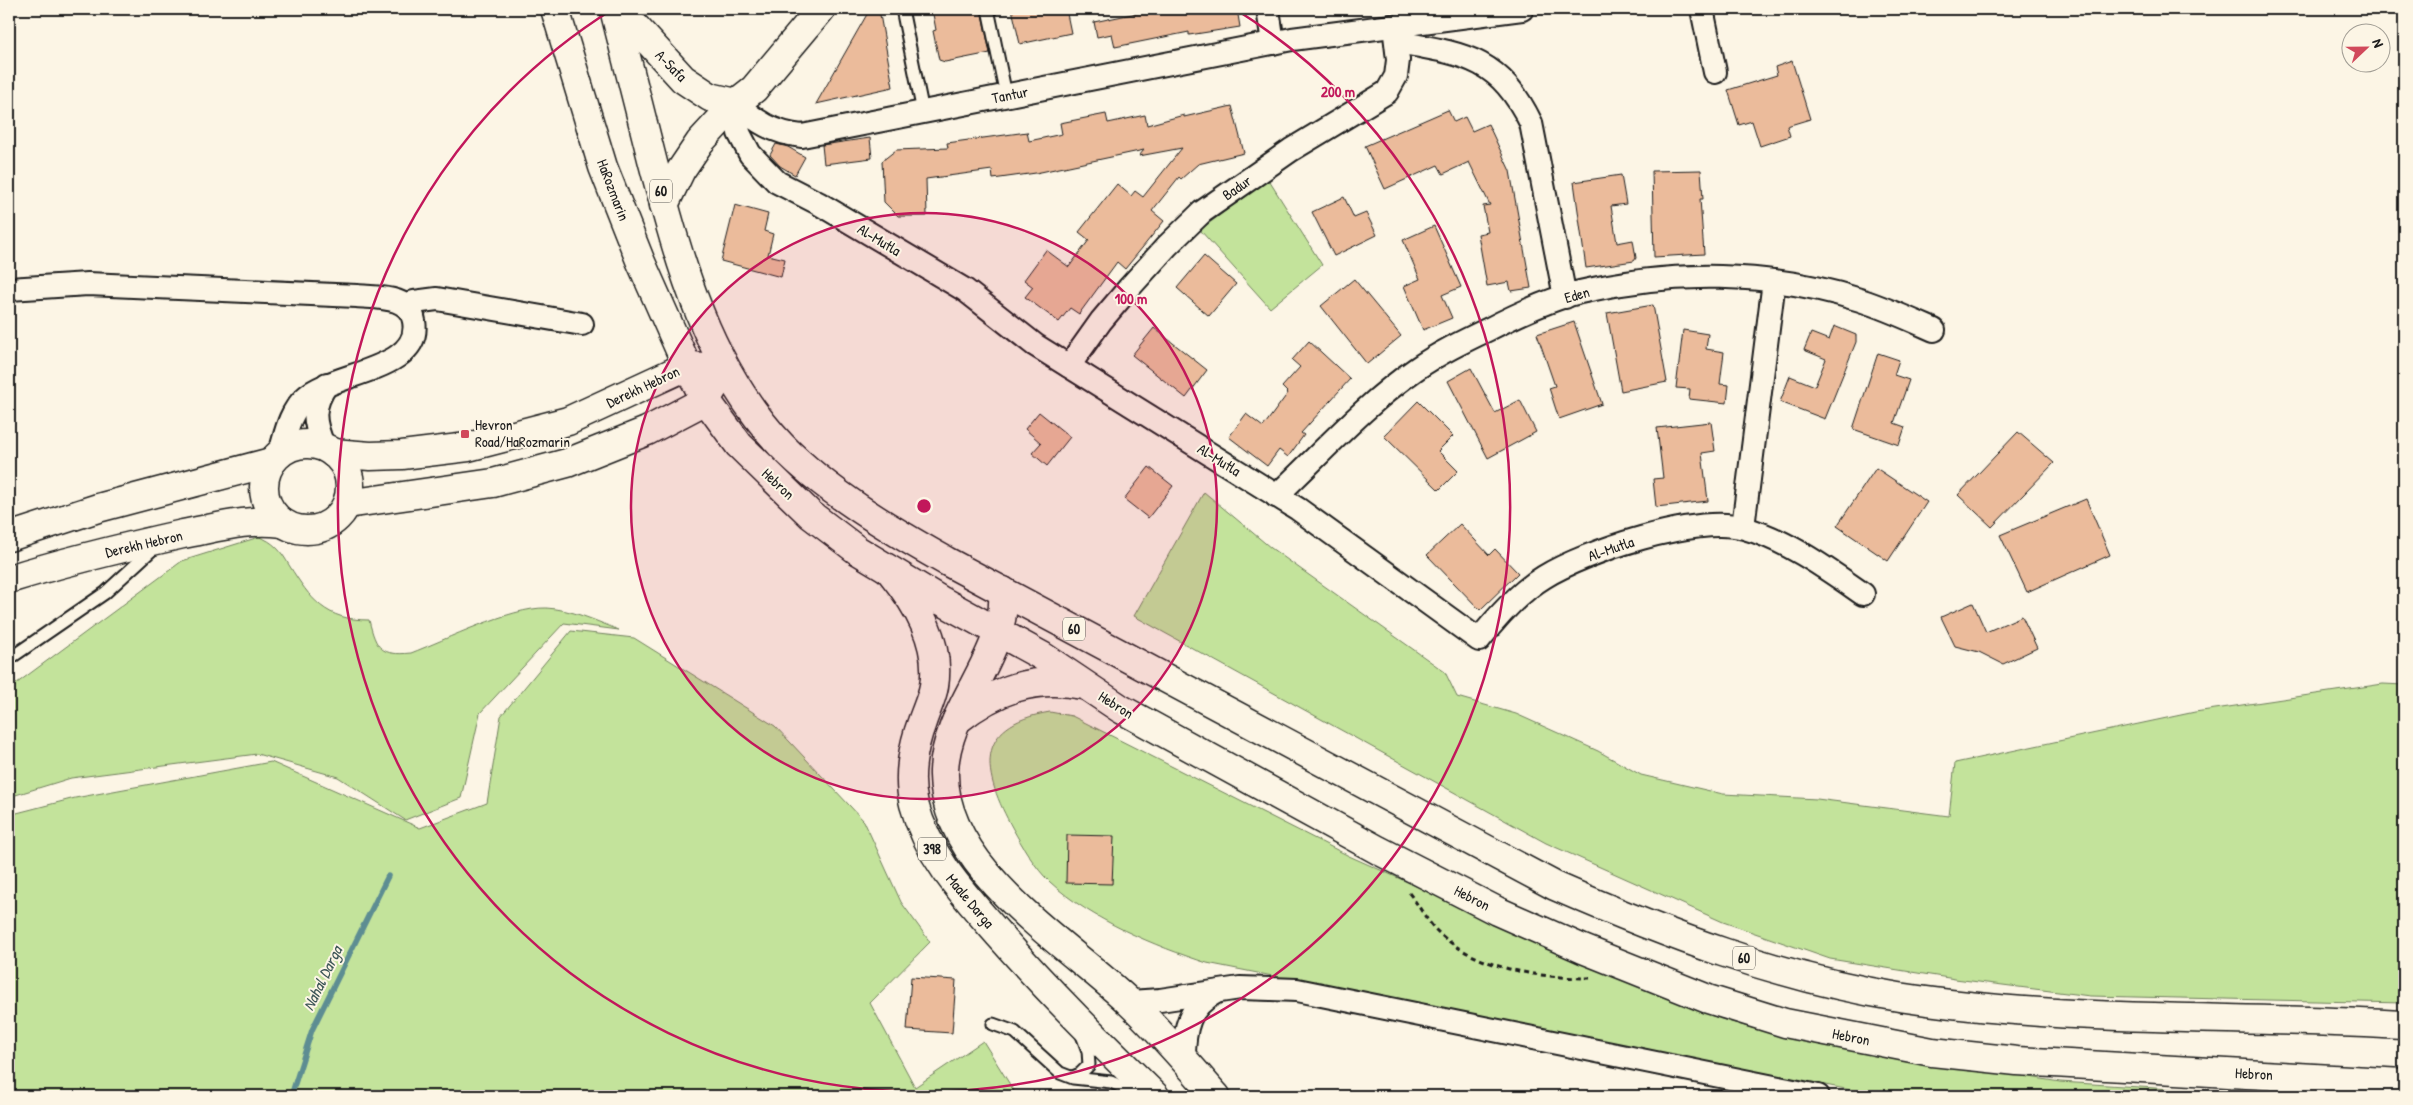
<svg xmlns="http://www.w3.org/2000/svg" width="2413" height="1105" viewBox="0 0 2413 1105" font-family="'Patrick Hand',sans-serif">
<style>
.green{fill:#c3e39b;stroke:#70805c}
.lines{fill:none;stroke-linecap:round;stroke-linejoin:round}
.stream{stroke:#5d8d92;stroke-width:5.5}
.building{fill:#ebbb9b;stroke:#1c1c1c}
.service-casing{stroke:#1c1c1c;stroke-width:15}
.minor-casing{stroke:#1c1c1c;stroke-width:26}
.tertiary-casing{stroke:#1c1c1c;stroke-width:31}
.secondary-casing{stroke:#1c1c1c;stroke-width:31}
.primary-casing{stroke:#1c1c1c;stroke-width:31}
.trunk-casing{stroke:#1c1c1c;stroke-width:31}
.path{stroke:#1c1c1c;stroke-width:3;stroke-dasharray:5 4;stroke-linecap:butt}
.service{stroke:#fcf5e5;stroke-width:11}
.minor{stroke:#fcf5e5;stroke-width:22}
.tertiary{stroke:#fcf5e5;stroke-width:28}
.secondary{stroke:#fcf5e5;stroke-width:28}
.primary{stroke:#fcf5e5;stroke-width:28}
.trunk{stroke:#fcf5e5;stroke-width:28}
.ring{fill:none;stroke:#c2185b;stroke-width:2.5}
.poi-dot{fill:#d1495b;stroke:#fcf5e5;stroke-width:2}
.labels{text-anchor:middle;stroke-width:4;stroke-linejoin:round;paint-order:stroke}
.shield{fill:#fcf5e5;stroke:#5f5d58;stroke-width:1}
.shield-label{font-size:14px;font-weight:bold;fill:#1c1c1c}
.street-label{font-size:15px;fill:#1c1c1c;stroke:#fcf5e5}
.poi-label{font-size:15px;fill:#1c1c1c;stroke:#fcf5e5;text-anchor:start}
.water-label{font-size:16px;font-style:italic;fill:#3c5557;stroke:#fcf5e5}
.centre{fill:#c2185b;stroke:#fcf5e5;stroke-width:2.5}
.ring-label{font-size:15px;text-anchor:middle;font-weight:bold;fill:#c2185b;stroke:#fcf5e5;stroke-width:4;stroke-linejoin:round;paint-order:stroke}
</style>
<rect width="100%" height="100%" fill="#fcf5e5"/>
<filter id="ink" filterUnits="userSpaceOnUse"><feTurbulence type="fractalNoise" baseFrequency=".02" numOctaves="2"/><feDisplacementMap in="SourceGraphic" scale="10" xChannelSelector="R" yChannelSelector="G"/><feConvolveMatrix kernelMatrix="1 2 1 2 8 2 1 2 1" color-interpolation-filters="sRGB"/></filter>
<g filter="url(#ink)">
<g class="green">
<polygon points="1268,179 1322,265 1270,308 1200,230"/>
<polygon points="1204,492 1271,548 1445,672 1457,697 1516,714 1598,751 1641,775 1723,794 1817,799 1949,816 1955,763 2195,712 2383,684 2404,685 2404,1003 2090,996 1955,979 1830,959 1723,922 1546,843 1134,616"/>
<path d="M259,537C273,541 282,552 289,565C311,600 325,620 369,620C376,649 381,656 411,653C445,640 511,607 546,608C571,609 596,621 619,630L564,623L480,713L461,798L405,820L338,777L257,754L71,778L9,797V689L182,561Z"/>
<polygon points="571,631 634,638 775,726 864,821 901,902 930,942 870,1003 915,1087 983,1041 1017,1096 9,1096 9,815 75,798 271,762 420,828 487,803 501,716"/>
<path d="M1050,712L1072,716L1349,856L1665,997L1721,1019L1783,1037L2060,1082L2282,1096H1881L1207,963C1155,946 1091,920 1050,882C1035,868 1023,847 1013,829C982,773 972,725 1050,712Z"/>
</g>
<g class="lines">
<polyline class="stream" points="291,1096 312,1030 388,876"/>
</g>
<g class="building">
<polygon points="870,9 879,9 893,87 816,104"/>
<polygon points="932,9 981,9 990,53 945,62 939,60 933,31 936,30"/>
<polygon points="1012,9 1066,9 1071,33 1020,44"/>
<polygon points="1156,9 1237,9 1240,27 1189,35 1189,32 1115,47 1112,34 1097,37 1094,22"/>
<polygon points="1792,61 1810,119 1787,126 1790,136 1760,146 1752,121 1739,125 1728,90 1777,75 1775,67"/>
<polygon points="1232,106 1244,153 1198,164 1181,179 1179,177 1152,211 1164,221 1125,269 1117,262 1079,314 1070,308 1059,322 1025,297 1033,287 1024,280 1046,250 1069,267 1089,240 1079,232 1117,184 1131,196 1135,191 1143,197 1182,148 1139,156 1144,150 1036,173 993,179 992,170 926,179 927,216 898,216 884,202 882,161 896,150 948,148 947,143 1027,132 1029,141 1062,134 1060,123 1106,114 1108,123 1145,115 1147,125 1184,115 1184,117"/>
<polygon points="1448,110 1454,122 1465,117 1472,131 1488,124 1510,171 1531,288 1511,291 1509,282 1487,286 1478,234 1488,232 1483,206 1490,205 1469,162 1443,174 1438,165 1385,189 1365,146"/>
<polygon points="870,138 872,158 824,164 822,145"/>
<polygon points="776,144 788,147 805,157 795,175 780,166 770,155"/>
<polygon points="1701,170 1703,199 1700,199 1704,254 1654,257 1652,171"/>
<polygon points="1621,175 1626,204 1611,206 1617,243 1633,240 1636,258 1634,261 1586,268 1574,182"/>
<polygon points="1344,197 1354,218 1366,213 1377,235 1334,256 1312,212"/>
<polygon points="735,205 768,214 764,231 773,234 768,255 785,259 781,277 721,261"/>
<polygon points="1434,226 1461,287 1442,295 1452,318 1423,330 1404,286 1420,279 1403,240"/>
<polygon points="1204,256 1236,284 1209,316 1177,288"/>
<polygon points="1354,279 1401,336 1367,364 1321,306"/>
<polygon points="1653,305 1667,382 1621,391 1607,313"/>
<polygon points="1574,322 1602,404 1559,419 1549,388 1555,386 1537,334"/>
<polygon points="1834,326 1856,335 1856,342 1825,419 1780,402 1790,376 1815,386 1826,359 1804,350 1811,333 1829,340"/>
<polygon points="1154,328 1207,370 1186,398 1132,355"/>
<polygon points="1683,330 1708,334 1706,349 1724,352 1720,384 1729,385 1727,403 1689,399 1690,389 1676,388"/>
<polygon points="1309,341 1350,379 1301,433 1304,435 1288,457 1279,450 1267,466 1229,437 1246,414 1263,427 1288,393 1282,387 1300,367 1292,360"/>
<polygon points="1878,353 1899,360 1894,375 1909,380 1894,423 1905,427 1899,445 1853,429"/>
<polygon points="1471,368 1495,413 1520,400 1536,432 1488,458 1448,381"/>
<polygon points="1418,401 1453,436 1438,451 1458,471 1439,490 1384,436"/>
<polygon points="1039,412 1070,437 1047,466 1032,453 1041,443 1025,429"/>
<polygon points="1711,422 1715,451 1702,453 1708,501 1656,507 1653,479 1663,478 1657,428"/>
<polygon points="2018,432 2054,463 1992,527 1958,495"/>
<polygon points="1149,467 1173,486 1148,518 1124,499"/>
<polygon points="1876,468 1927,502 1888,561 1837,526"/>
<polygon points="2086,499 2110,555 2027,592 2000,535"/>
<polygon points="1460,524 1489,555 1495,549 1518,573 1480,610 1427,555"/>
<polygon points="1973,603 1986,632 2022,616 2037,648 2003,664 1979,652 1955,646 1941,617"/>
<polygon points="1067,835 1114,836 1112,884 1066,883"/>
<polygon points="911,977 956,980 952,1033 907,1030"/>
</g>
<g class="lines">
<g class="service-casing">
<g id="service">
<polyline points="902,9 923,112"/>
<polyline points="988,9 1006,95"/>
<polyline points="9,659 105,593 154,548"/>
<polyline points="993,1024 1015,1032 1060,1073 1073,1078 1111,1082 1141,1096"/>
<polyline points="1073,1077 1080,1074 1089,1065 1088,1051 1082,1035"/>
</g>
</g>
<g class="minor-casing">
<g id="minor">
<polyline points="1268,9 1273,43"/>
<polyline points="1702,9 1715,72"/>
<path d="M1397,42C1464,54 1499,57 1531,123L1565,297"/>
<path d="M736,103L739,133L750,154L777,182L818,203L965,290L1035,345L1298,509L1479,640C1497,617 1519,592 1544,577C1584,552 1698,514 1744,528C1787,540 1827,569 1863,594"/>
<path d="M736,103C756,122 774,133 802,136L1292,39L1522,9"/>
<path d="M9,289L88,284L357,296C377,298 410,295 414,321C423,371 332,372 305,398C289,413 286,433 280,453"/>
<polyline points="408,307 414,302 437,299 582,324"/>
<polyline points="1069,366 1101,321 1129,288 1167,246 1202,212 1291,150 1387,92 1396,76 1398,60 1394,26"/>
<path d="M324,447C313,422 311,407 327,384"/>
<path d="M1276,496C1322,453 1364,405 1416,369C1439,353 1464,341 1489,329C1516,315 1550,299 1580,292C1672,270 1770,271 1860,300C1885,308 1909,319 1934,330"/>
<polyline points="1743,527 1774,281"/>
<polyline points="1130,1002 1160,1000 1240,988 1297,990 1818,1096"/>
<path d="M1184,1058C1184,1029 1188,1007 1216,992"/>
<polyline points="2267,1075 2280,1082 2290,1096"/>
</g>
</g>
<g class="tertiary-casing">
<g id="tertiary">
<polyline points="619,9 683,79 710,97 736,103"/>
<polyline points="664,205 681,170 700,142 736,103 754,89 821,9"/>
</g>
</g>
<g class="secondary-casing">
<g id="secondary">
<circle cx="307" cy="487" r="43"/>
<polyline points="333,453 370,456 402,455 468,447 568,421 687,366 725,368 706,400 647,431 567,463 493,483 347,504"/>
<polyline points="9,537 98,508 271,462"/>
<path d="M9,579C66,561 125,547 183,534C216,528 248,518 282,523"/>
</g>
</g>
<g class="primary-casing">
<g id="primary">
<path d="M891,572C917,604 941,643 934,686C932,698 926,710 922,722C913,746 907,778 914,804C928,857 964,895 1000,936C1049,992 1102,1044 1155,1096"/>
<path d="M1003,591C1008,656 946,706 944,771C941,868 1066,942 1129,1002C1160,1031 1188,1064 1216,1096"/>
</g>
</g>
<g class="trunk-casing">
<g id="trunk">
<polyline points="555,9 603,167 640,260 687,366 706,400 739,445 811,515 857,550 940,600 1042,656 1121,709 1378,850 1497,911 1583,949 1708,999 1785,1023 1932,1052 2017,1061 2404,1083"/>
<path d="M614,9C627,60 640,112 653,163C680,264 708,368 782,446C827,492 891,530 946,561L1555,886C1665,934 1780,978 1899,997C2066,1023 2236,1015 2404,1025"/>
<path d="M957,720C995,690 1034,675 1083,685"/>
</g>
</g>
<g class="path">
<path d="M1409,893C1419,905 1427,922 1439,933C1478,969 1538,978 1590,978"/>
<polyline points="2136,1091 2141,1096"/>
</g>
<use href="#service" class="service"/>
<use href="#minor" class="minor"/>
<use href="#tertiary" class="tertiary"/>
<use href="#secondary" class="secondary"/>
<use href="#primary" class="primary"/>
<use href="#trunk" class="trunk"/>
</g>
</g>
<circle cx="924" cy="506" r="293" fill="#c2185b" fill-opacity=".12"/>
<g class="ring">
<circle cx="924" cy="506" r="293"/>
<path d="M1235 9A586 586 0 1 1 613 9"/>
</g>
<rect class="poi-dot" x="460" y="429" width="10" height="10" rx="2.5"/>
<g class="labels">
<g class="shield">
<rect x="650" y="179.5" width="22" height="23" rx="4"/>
<rect x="1063" y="617.5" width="22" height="23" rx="4"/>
<rect x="918" y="837.5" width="28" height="23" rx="4"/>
<rect x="1733" y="946.5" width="22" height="23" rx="4"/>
</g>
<g class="shield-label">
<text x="661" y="196">60</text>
<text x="1074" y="634">60</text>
<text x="932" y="854">398</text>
<text x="1744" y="963">60</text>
</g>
<g class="street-label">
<text transform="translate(671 66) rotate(45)" y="5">A-Safa</text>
<text transform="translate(1010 95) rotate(-11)" y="5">Tantur</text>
<text transform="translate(1237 188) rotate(-35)" y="5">Badur</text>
<text transform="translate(613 190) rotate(69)" y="5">HaRozmarin</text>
<text transform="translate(879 240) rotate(31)" y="5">Al-Mutla</text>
<text transform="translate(1577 295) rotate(-16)" y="5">Eden</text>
<text transform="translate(643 387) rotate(-25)" y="5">Derekh Hebron</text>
<text transform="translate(1219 460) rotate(32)" y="5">Al-Mutla</text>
<text transform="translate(778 484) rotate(43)" y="5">Hebron</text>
<text transform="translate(144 544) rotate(-13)" y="5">Derekh Hebron</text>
<text transform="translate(1611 549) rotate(-19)" y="5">Al-Mutla</text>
<text transform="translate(1116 705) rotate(32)" y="5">Hebron</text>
<text transform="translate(1472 898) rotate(27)" y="5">Hebron</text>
<text transform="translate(970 901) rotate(50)" y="5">Maale Darga</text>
<text transform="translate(1851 1037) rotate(11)" y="5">Hebron</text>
<text transform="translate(2254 1074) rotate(3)" y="5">Hebron</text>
</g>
<g class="poi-label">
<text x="475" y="430">Hevron<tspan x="475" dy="17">Road/HaRozmarin</tspan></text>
</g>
<g class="water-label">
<text transform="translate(322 978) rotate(-64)" y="6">Nahal Darga</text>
</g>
</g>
<circle cx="924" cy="506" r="8" class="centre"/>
<g class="ring-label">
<text x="1338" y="97">200 m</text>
<text x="1131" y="304">100 m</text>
</g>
<rect width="2413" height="1105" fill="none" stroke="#fcf5e5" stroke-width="30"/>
<rect x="15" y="15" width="2383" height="1075" fill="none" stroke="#1c1c1c" stroke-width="2" filter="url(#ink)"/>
<g transform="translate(2366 48) rotate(68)"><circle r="24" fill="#fcf5e5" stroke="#a29e95"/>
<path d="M0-4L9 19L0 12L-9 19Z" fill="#d1495b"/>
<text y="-8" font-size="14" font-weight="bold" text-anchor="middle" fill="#1c1c1c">N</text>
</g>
</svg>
